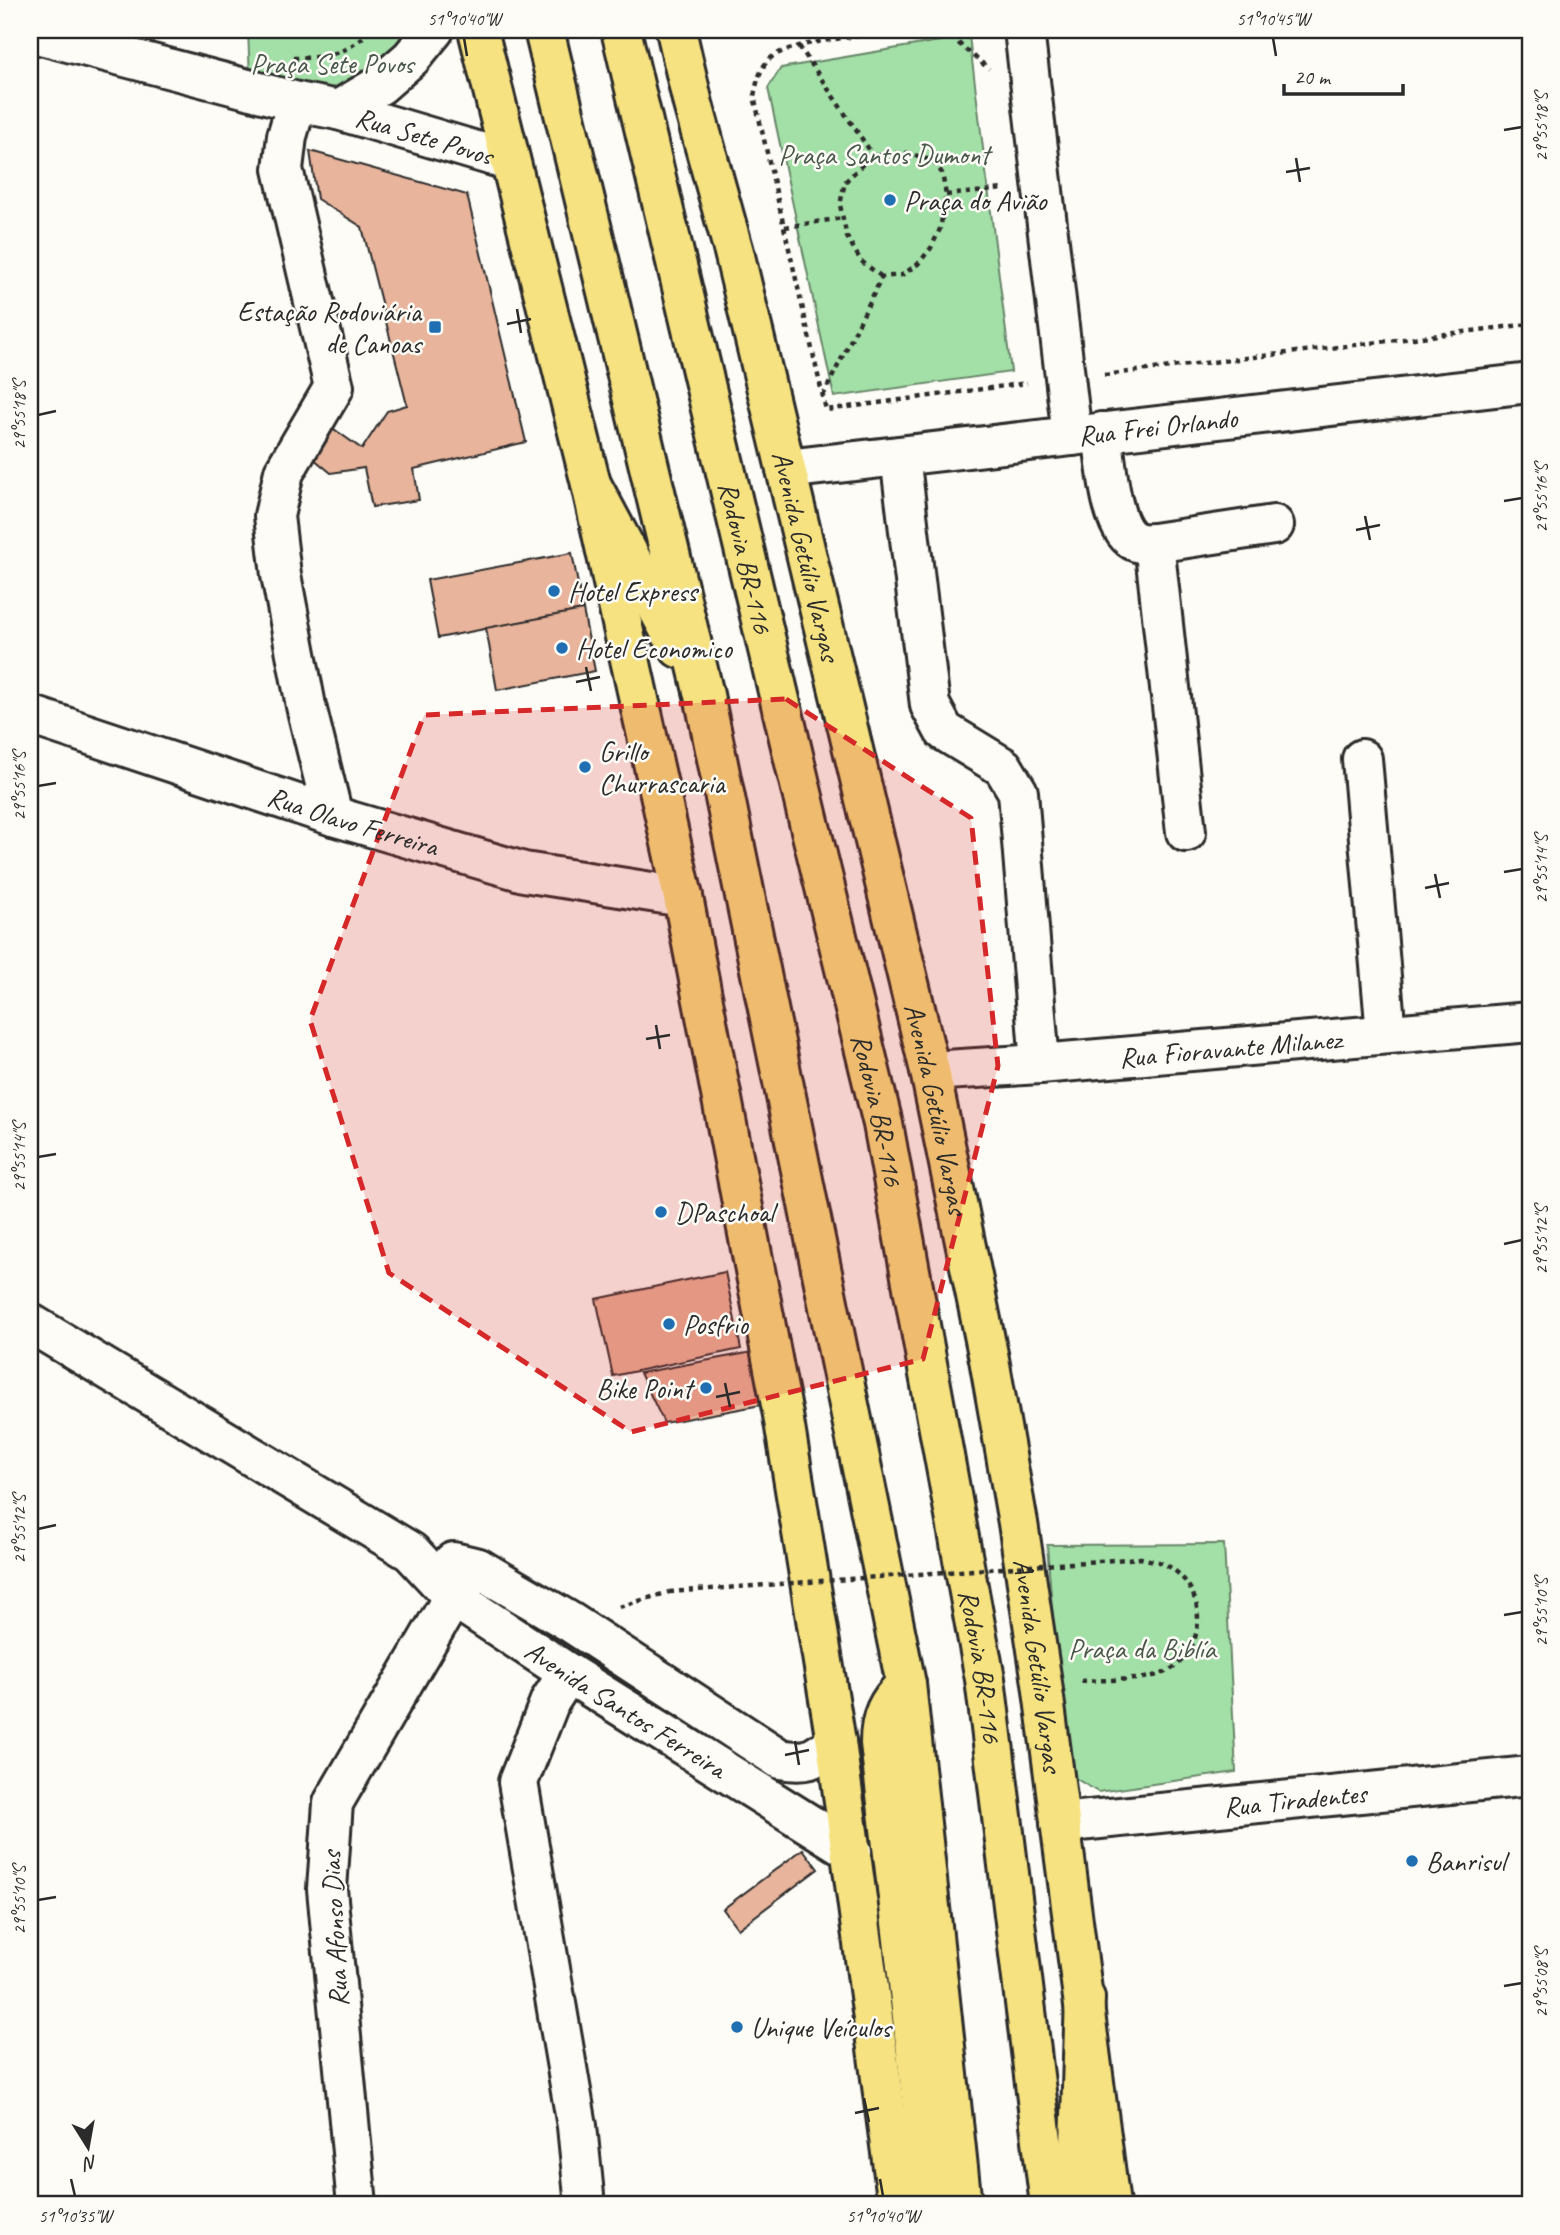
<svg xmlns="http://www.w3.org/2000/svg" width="1560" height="2235" viewBox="0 0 1560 2235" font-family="Caveat,sans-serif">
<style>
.green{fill:#a3e0a7;stroke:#678669;stroke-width:2}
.building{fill:#e8b49c;stroke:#2b2b2b;stroke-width:2}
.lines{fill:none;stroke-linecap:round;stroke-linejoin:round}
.minor-casing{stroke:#2b2b2b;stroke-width:44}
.major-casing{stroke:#2b2b2b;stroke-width:44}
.highway-casing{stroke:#2b2b2b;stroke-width:44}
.path{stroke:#2b2b2b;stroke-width:4.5;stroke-dasharray:5 5;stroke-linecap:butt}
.minor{stroke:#fdfcf7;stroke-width:38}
.major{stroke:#f6e281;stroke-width:38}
.highway{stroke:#f6e281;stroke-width:38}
.path-bridge{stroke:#2b2b2b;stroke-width:4.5;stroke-dasharray:5 5;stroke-linecap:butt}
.marked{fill:#d62828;fill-opacity:0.2;stroke:#d62828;stroke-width:5;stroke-dasharray:14 9;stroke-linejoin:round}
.ticks{fill:none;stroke:#2b2b2b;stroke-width:2.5}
.poi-dot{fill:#1f6fb2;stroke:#fdfcf7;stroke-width:2.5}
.labels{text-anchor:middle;stroke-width:5;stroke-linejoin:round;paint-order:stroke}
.park-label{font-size:28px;fill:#49584a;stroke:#fdfcf7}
.street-label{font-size:28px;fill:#2b2b2b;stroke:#fdfcf7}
.poi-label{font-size:28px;fill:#2b2b2b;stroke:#fdfcf7;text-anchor:start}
.neatline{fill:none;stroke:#2b2b2b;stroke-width:2.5}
.ticks-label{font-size:18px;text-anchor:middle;fill:#2b2b2b}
</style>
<rect width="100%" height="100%" fill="#fdfcf7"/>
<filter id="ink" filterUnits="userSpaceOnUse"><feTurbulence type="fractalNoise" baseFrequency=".0143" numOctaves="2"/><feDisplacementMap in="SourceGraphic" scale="14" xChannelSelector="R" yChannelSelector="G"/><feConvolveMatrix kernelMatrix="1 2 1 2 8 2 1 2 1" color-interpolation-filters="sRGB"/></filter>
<g filter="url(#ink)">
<g class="green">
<polygon points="248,30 417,30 339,97 250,78"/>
<polygon points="969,36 1011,372 834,397 768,88 781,68"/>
<polygon points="1224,1544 1236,1772 1098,1792 1075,1778 1059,1751 1060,1706 1047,1545"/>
</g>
<g class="building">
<polygon points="310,151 467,195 526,442 414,469 419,500 372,507 364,468 331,473 313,458 331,427 362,449 387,411 407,405 362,227 317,199"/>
<polygon points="572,553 583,610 438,638 427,580"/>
<polygon points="583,610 595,671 497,690 486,628"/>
<polygon points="725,1272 741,1349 613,1376 596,1299"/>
<polygon points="758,1351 767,1404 664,1423 640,1373"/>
<polygon points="803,1849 818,1869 738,1929 723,1909"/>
</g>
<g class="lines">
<g class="minor-casing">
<g id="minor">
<polyline points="1024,30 1072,436"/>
<path id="s1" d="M30,32L297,102L338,110L510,161"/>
<polyline points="297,102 287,136 283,169 334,387 284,472 274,516 281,575 306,706 333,816"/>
<polyline points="338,110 380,85 411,58 434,30"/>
<path d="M1102,432C1106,457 1109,532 1137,542C1141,544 1149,543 1154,543L1274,525"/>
<polyline points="900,456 930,705 944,731 1003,767 1018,792 1040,1064"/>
<path id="s2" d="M786,469L1530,383"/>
<polyline points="1154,543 1186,832"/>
<path id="s3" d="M30,715L333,816L524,872L683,897"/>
<polyline points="1362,759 1386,1034"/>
<path id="s4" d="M930,1071L1040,1064L1530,1022"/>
<path id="s5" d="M30,1323L411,1552L453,1597L568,1673L852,1851"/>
<path d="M453,1562L478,1568L570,1622L780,1759C810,1764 813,1759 836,1742"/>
<polyline points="568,1673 550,1701 518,1782 577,2126 585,2205"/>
<path id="s6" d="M1060,1823L1530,1776"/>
<polyline points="357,2205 327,1889 333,1803 453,1597 478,1568"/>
</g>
</g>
<g class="major-casing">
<g id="major">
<polyline points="478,30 591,484 683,897 783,1415 836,1742 898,2205"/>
<path id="s7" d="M676,30L693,104L734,252L930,1071L989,1359L1018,1523L1042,1683L1110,2205"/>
</g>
</g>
<g class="highway-casing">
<g id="highway">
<polyline points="544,30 704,695 906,1684 962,2205"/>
<path id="s8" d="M621,30L808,818L883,1124L985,1679L1050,2205"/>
<polyline points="591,484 679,648"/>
<path d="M906,1684C887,1702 880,1717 880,1743L934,2205"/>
<polyline points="1078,2205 1085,1998"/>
</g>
</g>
<g class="path">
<path d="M910,30C876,35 798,39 772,57C760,66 757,82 754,96L826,410L1027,383"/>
<polyline points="943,30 989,69"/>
<polyline points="799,46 875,158"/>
<path d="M293,58C328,58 346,54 371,30"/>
<polyline points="946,195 1004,189"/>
<polyline points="785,227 842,218"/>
<polyline points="1104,375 1530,324"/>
<polyline points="823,396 882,277 902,275 918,264 931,248 940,229 943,213 946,195 942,173 933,161 908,153 885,153 866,161 845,182 840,205 847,237 861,261 882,277"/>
<polyline points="619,1607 669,1592"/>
<polyline points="1081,1681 1139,1679"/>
</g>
<use href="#minor" class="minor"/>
<use href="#major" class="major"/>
<use href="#highway" class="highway"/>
<path class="path-bridge" d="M669,1592L1141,1558C1148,1560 1156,1561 1162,1563C1202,1581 1210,1633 1179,1663C1168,1674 1154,1676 1139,1679"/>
</g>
</g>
<path class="marked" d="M786,699L971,818L998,1066L923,1359L631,1432L389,1273L310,1020L424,715Z"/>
<path class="ticks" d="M464,38L467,56M1273,38L1276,56M1504,130L1522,127M1296,158L1300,182M1286,172L1310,168M517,309L521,333M507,324L531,319M38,415L56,411M1504,501L1522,498M1365,516L1370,540M1356,530L1380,525M586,667L591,691M576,682L600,677M38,786L56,783M1504,872L1522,869M1435,874L1440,898M1425,888L1449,883M656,1025L660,1049M646,1039L670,1035M38,1157L56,1154M1504,1244L1522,1240M725,1383L730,1407M716,1397L740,1392M38,1529L56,1525M1504,1615L1522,1612M795,1741L799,1765M785,1755L809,1750M38,1900L56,1897M1504,1986L1522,1983M864,2098L869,2122M855,2113L879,2108M71,2179L75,2196M880,2179L883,2196"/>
<g class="poi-dot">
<circle cx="890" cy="200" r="7"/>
<rect x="428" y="320" width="14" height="14" rx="3.5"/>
<circle cx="554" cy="591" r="7"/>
<circle cx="562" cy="648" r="7"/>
<circle cx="585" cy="767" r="7"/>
<circle cx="661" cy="1212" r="7"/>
<circle cx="669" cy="1324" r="7"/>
<circle cx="706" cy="1388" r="7"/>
<circle cx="1412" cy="1861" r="7"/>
<circle cx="737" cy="2027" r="7"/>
</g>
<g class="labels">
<g class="park-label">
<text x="332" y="73">Praça Sete Povos</text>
<text x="884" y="164">Praça Santos Dumont</text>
<text x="1142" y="1658">Praça da Biblía</text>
</g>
<g class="street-label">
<text dy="10" stroke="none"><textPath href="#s1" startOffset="408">Rua Sete Povos</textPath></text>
<text dy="10" stroke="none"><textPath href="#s2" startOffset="374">Rua Frei Orlando</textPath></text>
<text dy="10" stroke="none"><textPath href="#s7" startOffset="542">Avenida Getúlio Vargas</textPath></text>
<text dy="10" stroke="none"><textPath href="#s8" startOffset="542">Rodovia BR-116</textPath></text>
<text dy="10" stroke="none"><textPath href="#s3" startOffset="340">Rua Olavo Ferreira</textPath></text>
<text dy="10" stroke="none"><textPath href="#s4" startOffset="301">Rua Fioravante Milanez</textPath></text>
<text dy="10" stroke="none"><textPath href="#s7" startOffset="1110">Avenida Getúlio Vargas</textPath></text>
<text dy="10" stroke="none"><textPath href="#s8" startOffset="1110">Rodovia BR-116</textPath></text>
<text dy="10" stroke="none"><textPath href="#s8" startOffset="1676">Rodovia BR-116</textPath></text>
<text dy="10" stroke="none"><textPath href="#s7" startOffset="1676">Avenida Getúlio Vargas</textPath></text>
<text dy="10" stroke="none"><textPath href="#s5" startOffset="712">Avenida Santos Ferreira</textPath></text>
<text dy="10" stroke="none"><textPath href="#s6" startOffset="236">Rua Tiradentes</textPath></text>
<text transform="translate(334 1929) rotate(-93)" y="10">Rua Afonso Dias</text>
</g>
<g class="poi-label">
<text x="904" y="210">Praça do Avião</text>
<text x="421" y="321" text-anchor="end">Estação Rodoviária<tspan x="421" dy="32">de Canoas</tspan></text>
<text x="568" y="601">Hotel Express</text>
<text x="576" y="658">Hotel Economico</text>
<text x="599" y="761">Grillo<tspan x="599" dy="32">Churrascaria</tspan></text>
<text x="675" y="1222">DPaschoal</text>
<text x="683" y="1334">Posfrio</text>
<text x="692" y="1398" text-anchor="end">Bike Point</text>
<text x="1426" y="1871">Banrisul</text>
<text x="751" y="2037">Unique Veículos</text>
</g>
</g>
<rect width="1560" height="2235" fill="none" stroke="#fdfcf7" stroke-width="77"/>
<g transform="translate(88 2147) rotate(169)" stroke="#fdfcf7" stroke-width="5" paint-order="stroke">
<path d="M0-5L12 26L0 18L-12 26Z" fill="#2b2b2b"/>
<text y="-10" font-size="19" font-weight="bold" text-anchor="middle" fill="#2b2b2b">N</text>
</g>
<path d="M1284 84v10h119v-10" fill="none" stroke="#2b2b2b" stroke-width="3.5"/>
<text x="1294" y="84" font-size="21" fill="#2b2b2b" stroke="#fdfcf7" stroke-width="5" paint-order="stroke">20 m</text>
<rect x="38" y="38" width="1484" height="2158" class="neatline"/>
<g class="ticks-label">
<text x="464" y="25">51°10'40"W</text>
<text x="1273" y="25">51°10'45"W</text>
<text transform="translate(1541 127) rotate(-90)" y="6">29°55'18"S</text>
<text transform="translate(19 415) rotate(-90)" y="6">29°55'18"S</text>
<text transform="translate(1541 498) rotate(-90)" y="6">29°55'16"S</text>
<text transform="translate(19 786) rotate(-90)" y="6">29°55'16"S</text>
<text transform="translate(1541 869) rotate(-90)" y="6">29°55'14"S</text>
<text transform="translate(19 1157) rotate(-90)" y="6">29°55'14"S</text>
<text transform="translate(1541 1240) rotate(-90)" y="6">29°55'12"S</text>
<text transform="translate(19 1529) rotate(-90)" y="6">29°55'12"S</text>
<text transform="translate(1541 1612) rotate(-90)" y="6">29°55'10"S</text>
<text transform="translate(19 1900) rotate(-90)" y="6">29°55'10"S</text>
<text transform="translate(1541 1983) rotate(-90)" y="6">29°55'08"S</text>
<text x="75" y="2222">51°10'35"W</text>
<text x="883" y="2222">51°10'40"W</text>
</g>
</svg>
